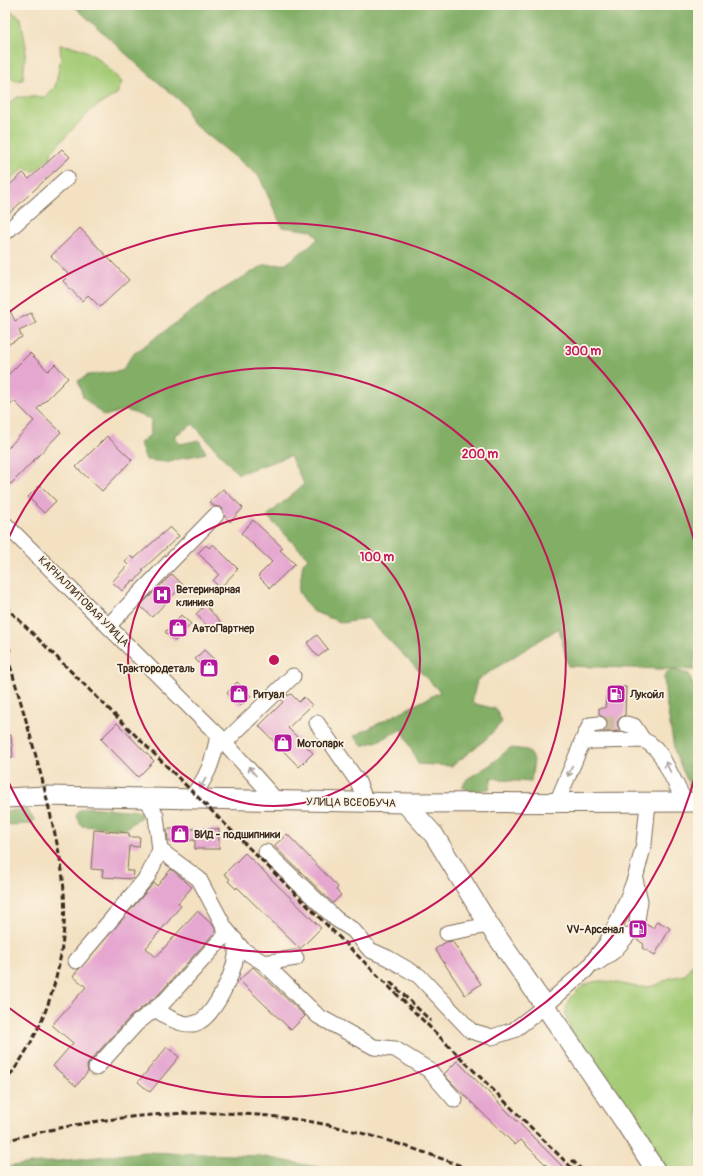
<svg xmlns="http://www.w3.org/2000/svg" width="703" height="1176" viewBox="0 0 703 1176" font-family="Pangolin,sans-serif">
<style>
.green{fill:#a3ca74;stroke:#6f7a49}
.forest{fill:#82ae66;stroke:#5e6c42}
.building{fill:#e5a7d0}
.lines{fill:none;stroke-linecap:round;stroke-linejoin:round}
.minor-tunnel{stroke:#cebca1;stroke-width:15;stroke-dasharray:15 8;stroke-linecap:butt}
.minor-casing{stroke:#7b6a57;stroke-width:17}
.major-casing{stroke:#7b6a57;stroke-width:21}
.minor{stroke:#fff;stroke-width:15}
.major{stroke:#fff;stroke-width:19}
.rail{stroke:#3b2a1e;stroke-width:3;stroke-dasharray:6 3;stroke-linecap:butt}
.oneway{stroke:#a79f9a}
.ring{fill:none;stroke:#c2185b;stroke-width:2}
.labels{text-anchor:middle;stroke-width:3.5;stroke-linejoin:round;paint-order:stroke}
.poi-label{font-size:11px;font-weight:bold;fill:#3b2a1e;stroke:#fcf5e5;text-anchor:start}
.street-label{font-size:11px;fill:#3b2a1e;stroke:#fcf5e5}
.centre{fill:#c2185b;stroke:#fcf5e5;stroke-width:2}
.ring-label{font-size:12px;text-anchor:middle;font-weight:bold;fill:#c2185b;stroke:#fcf5e5;stroke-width:3.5;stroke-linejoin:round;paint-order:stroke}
</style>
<rect width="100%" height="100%" fill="#fcf5e5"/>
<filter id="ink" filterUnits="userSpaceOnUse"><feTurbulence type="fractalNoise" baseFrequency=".025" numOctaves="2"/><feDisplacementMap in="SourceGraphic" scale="8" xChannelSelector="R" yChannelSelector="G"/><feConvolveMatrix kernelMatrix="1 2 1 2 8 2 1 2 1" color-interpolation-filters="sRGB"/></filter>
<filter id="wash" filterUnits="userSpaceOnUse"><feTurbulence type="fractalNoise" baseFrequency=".012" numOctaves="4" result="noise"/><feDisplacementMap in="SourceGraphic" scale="16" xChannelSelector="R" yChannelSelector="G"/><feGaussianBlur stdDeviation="0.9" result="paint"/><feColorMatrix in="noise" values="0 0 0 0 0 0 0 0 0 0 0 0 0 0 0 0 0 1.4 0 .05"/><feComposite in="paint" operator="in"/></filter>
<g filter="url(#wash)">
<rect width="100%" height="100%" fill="#f3e1c2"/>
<g class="green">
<polygon points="5,7 21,18 26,47 23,80 15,81 5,72"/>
<path d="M60,45C90,46 102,62 122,82L117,94L92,109L52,151L51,157L33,172L24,168L10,180L8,177V167L5,164V108L17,97H44L55,87L61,58Z"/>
<path d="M698,904V1171H666L649,1150L575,1037C567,1022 560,1010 573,995C599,966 622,992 653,986C659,985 664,980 670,978C675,977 680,976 685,975L696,958L694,943Z"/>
</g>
<g class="forest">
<polygon points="73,5 698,5 698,616 694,670 568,666 559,628 477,680 472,703 496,709 502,722 486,739 452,766 418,764 402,729 378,741 362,746 354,736 440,692 367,618 343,623 312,611 299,592 303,563 308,558 267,516 304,484 290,456 238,474 193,424 174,436 180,444 199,440 206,453 166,462 146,460 140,443 150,435 151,419 126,410 104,416 83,397 78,381 88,375 122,371 132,355 218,292 264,265 286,264 318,239 313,231 282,227 259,176 190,121 185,105 138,65"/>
<polygon points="674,670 689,674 698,700 698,787 690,787 675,753 666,701 664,677 667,672"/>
<polygon points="510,748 527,750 534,760 531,782 501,780 492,777 489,789 471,791 462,787 467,779 490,765"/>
<polygon points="87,807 138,811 142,816 125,829 82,826 76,817 78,811"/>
<polygon points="27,809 34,820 31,824 5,825 5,811"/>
<polygon points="145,1152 260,1156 338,1171 5,1171 5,1169 12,1166"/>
</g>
<g id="blocks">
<g class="building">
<polygon points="62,149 70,157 5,217 5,189 23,173 29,179"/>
<polygon points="80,228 129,280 100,307 88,295 82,301 63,281 69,275 51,256"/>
<polygon points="5,301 15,321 31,313 36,323 19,331 22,337 5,346"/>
<polygon points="30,353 48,371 55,364 68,378 37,409 61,432 11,484 5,478 5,451 34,421 14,401 5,411 5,378"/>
<polygon points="107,436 132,460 102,491 76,467"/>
<polygon points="40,485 56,501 44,513 28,497"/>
<polygon points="223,489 243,508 230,522 225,517 222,508 214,506 209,502"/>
<polygon points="253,520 283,548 280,550 295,564 270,588 258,576 272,562 241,533"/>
<polygon points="170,527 179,536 142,570 144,571 135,581 133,580 122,591 119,588 112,582 128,565 125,562 130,556 134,559"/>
<polygon points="213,544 238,569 220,588 213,581 219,574 198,553 206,545 209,548"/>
<polygon points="172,574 183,585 152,617 140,606"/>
<polygon points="205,605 220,621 211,630 196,614"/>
<polygon points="181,615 191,624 175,641 165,632"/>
<polygon points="317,635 328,649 318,657 307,643"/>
<polygon points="204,650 216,661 207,671 195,659"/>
<polygon points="237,682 251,696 240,706 227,693"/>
<polygon points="615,687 626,687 625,715 620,718 617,722 618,727 621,731 603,732 607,728 608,723 606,718 599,715 599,708 605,708 607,689 615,689"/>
<polygon points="287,694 288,696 291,694 299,702 304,697 312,705 288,728 313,753 299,767 259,726 283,702 281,700"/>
<polygon points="117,723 154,761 138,777 101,739"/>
<polygon points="5,735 11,735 13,757 5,758"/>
<polygon points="167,829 219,829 219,849 195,849 195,840 168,841"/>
<polygon points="94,830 129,833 129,837 140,837 139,847 129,846 127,871 134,871 133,879 102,877 103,870 91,869"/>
<polygon points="287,834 338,887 336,890 341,895 333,903 274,846"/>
<polygon points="245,853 321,928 300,949 237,887 236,889 228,881 230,879 224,874"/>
<polygon points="171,869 192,887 178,903 181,906 146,948 156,957 197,911 213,925 216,931 158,995 130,1017 89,1062 87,1066 88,1072 76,1086 53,1066 73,1043 52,1025 86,987 73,976 154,883 157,886"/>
<polygon points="657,921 670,928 655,955 642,948 644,944 636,939 637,932 634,928 640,928 645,924 653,928"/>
<polygon points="452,941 481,984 465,995 435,949 446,942"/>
<polygon points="253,967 305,1016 291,1030 239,980"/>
<polygon points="167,1047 179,1057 150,1092 138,1082"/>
<polygon points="457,1061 567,1171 552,1171 521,1140 515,1145 449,1080 444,1074"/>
</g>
</g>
</g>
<g filter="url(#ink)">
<use href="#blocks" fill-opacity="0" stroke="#7b6a57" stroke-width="1"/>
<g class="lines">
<polyline class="minor-tunnel" points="599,724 626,724"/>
<g class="minor-casing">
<g id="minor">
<polyline points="5,233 67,178"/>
<polyline points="5,524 218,735 277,801"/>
<polyline points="109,625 216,515"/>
<polyline points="317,723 358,782 366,802"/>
<polyline points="626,724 634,726 643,740"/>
<polyline points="225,742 293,676"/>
<polyline points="581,744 590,725 599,724"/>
<polyline points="147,799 156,816 160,850 199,879 225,928 243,950 264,963 318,1016 374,1047 395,1049 429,1070 455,1100"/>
<path d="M189,800C207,779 213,762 218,735"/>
<polyline points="557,802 582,743 593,741 643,740 649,743 656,749 662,757 685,802"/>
<polyline points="266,852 336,919 353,930 370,950 388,958 419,976 471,1031 492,1037 514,1030 545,1006 586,970 606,944 622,912 635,879 644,844 648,803"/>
<polyline points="635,879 640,901 637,920"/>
<polyline points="447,933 489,925"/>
<polyline points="76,961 148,876 160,850"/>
<polyline points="264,963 296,958"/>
<polyline points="597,963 614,951 628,935"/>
<path d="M156,1009C165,1016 180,1025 193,1024C213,1021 233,974 236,956C237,951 235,945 235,940"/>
<polyline points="96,1068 137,1023 164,1002 216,945 225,936 225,928"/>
</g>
</g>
<g class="major-casing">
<g id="major">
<polyline points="5,798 46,796 405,803 698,802"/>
<polyline points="405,803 434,835 489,925 624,1121 656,1171"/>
</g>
</g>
<use href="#minor" class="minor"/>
<use href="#major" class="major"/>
<g class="rail">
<polyline points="5,606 575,1171"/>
<polyline points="5,637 11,654"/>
<path d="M5,648C19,696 33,743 45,791C51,818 58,844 62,871C72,946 52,1022 5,1082"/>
<polyline points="390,982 431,1021"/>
<path d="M5,1141C110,1112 226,1103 333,1126C381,1137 429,1153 474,1171"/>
<polyline points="572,1160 583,1171"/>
</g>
</g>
<defs><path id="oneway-shaft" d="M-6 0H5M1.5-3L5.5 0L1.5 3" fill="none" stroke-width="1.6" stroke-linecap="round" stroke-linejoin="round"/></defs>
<g class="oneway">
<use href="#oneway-shaft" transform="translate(668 767) rotate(-117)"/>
<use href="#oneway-shaft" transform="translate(252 771) rotate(-131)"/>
<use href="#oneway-shaft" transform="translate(570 771) rotate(113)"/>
<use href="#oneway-shaft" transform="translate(203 783) rotate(119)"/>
</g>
</g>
<g class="ring">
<circle cx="274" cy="660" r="146"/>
<path d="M5 546A292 292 0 1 1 5 774"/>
<path d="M697 769A437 437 0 0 1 8 1007M8 313A437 437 0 0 1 697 551"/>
</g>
<defs>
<g id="hospital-square" transform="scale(1)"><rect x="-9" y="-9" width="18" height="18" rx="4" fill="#b5179e" stroke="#fcf5e5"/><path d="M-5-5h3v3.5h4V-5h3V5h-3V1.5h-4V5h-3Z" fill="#fff"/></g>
<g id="shop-square" transform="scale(1)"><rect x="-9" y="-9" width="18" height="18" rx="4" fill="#b5179e" stroke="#fcf5e5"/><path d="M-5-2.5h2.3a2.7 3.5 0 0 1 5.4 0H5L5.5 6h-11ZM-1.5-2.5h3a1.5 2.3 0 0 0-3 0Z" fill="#fff"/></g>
<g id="fuel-square" transform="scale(1)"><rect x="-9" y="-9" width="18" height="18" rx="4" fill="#b5179e" stroke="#fcf5e5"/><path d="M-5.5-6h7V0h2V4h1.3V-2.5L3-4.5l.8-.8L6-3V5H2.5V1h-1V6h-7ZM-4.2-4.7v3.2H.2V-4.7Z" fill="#fff"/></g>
</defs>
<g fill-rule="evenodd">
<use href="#hospital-square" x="162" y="595"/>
<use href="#shop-square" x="178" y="628"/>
<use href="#shop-square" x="209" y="668"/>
<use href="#shop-square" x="239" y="694"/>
<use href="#fuel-square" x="616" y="694"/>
<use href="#shop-square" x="283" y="743"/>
<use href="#shop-square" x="180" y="834"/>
<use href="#fuel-square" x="638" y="929"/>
</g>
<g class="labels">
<g class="poi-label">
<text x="176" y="593">Ветеринарная<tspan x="176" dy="13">клиника</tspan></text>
<text x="192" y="632">АвтоПартнер</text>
<text x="195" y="672" text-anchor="end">Трактородеталь</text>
<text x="253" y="698">Ритуал</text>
<text x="630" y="698">Лукойл</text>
<text x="297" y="747">Мотопарк</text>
<text x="194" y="838">ВИД - подшипники</text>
<text x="624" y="933" text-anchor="end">VV-Арсенал</text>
</g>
<g class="street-label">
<text transform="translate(84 601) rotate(45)" y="4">КАРНАЛЛИТОВАЯ УЛИЦА</text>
<text transform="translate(351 802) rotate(1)" y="4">УЛИЦА ВСЕОБУЧА</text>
</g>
</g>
<circle cx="274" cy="660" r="6" class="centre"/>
<g class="ring-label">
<text x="583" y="355">300 m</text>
<text x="480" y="458">200 m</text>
<text x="377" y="561">100 m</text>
</g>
<rect width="703" height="1176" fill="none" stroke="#fcf5e5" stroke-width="20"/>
</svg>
